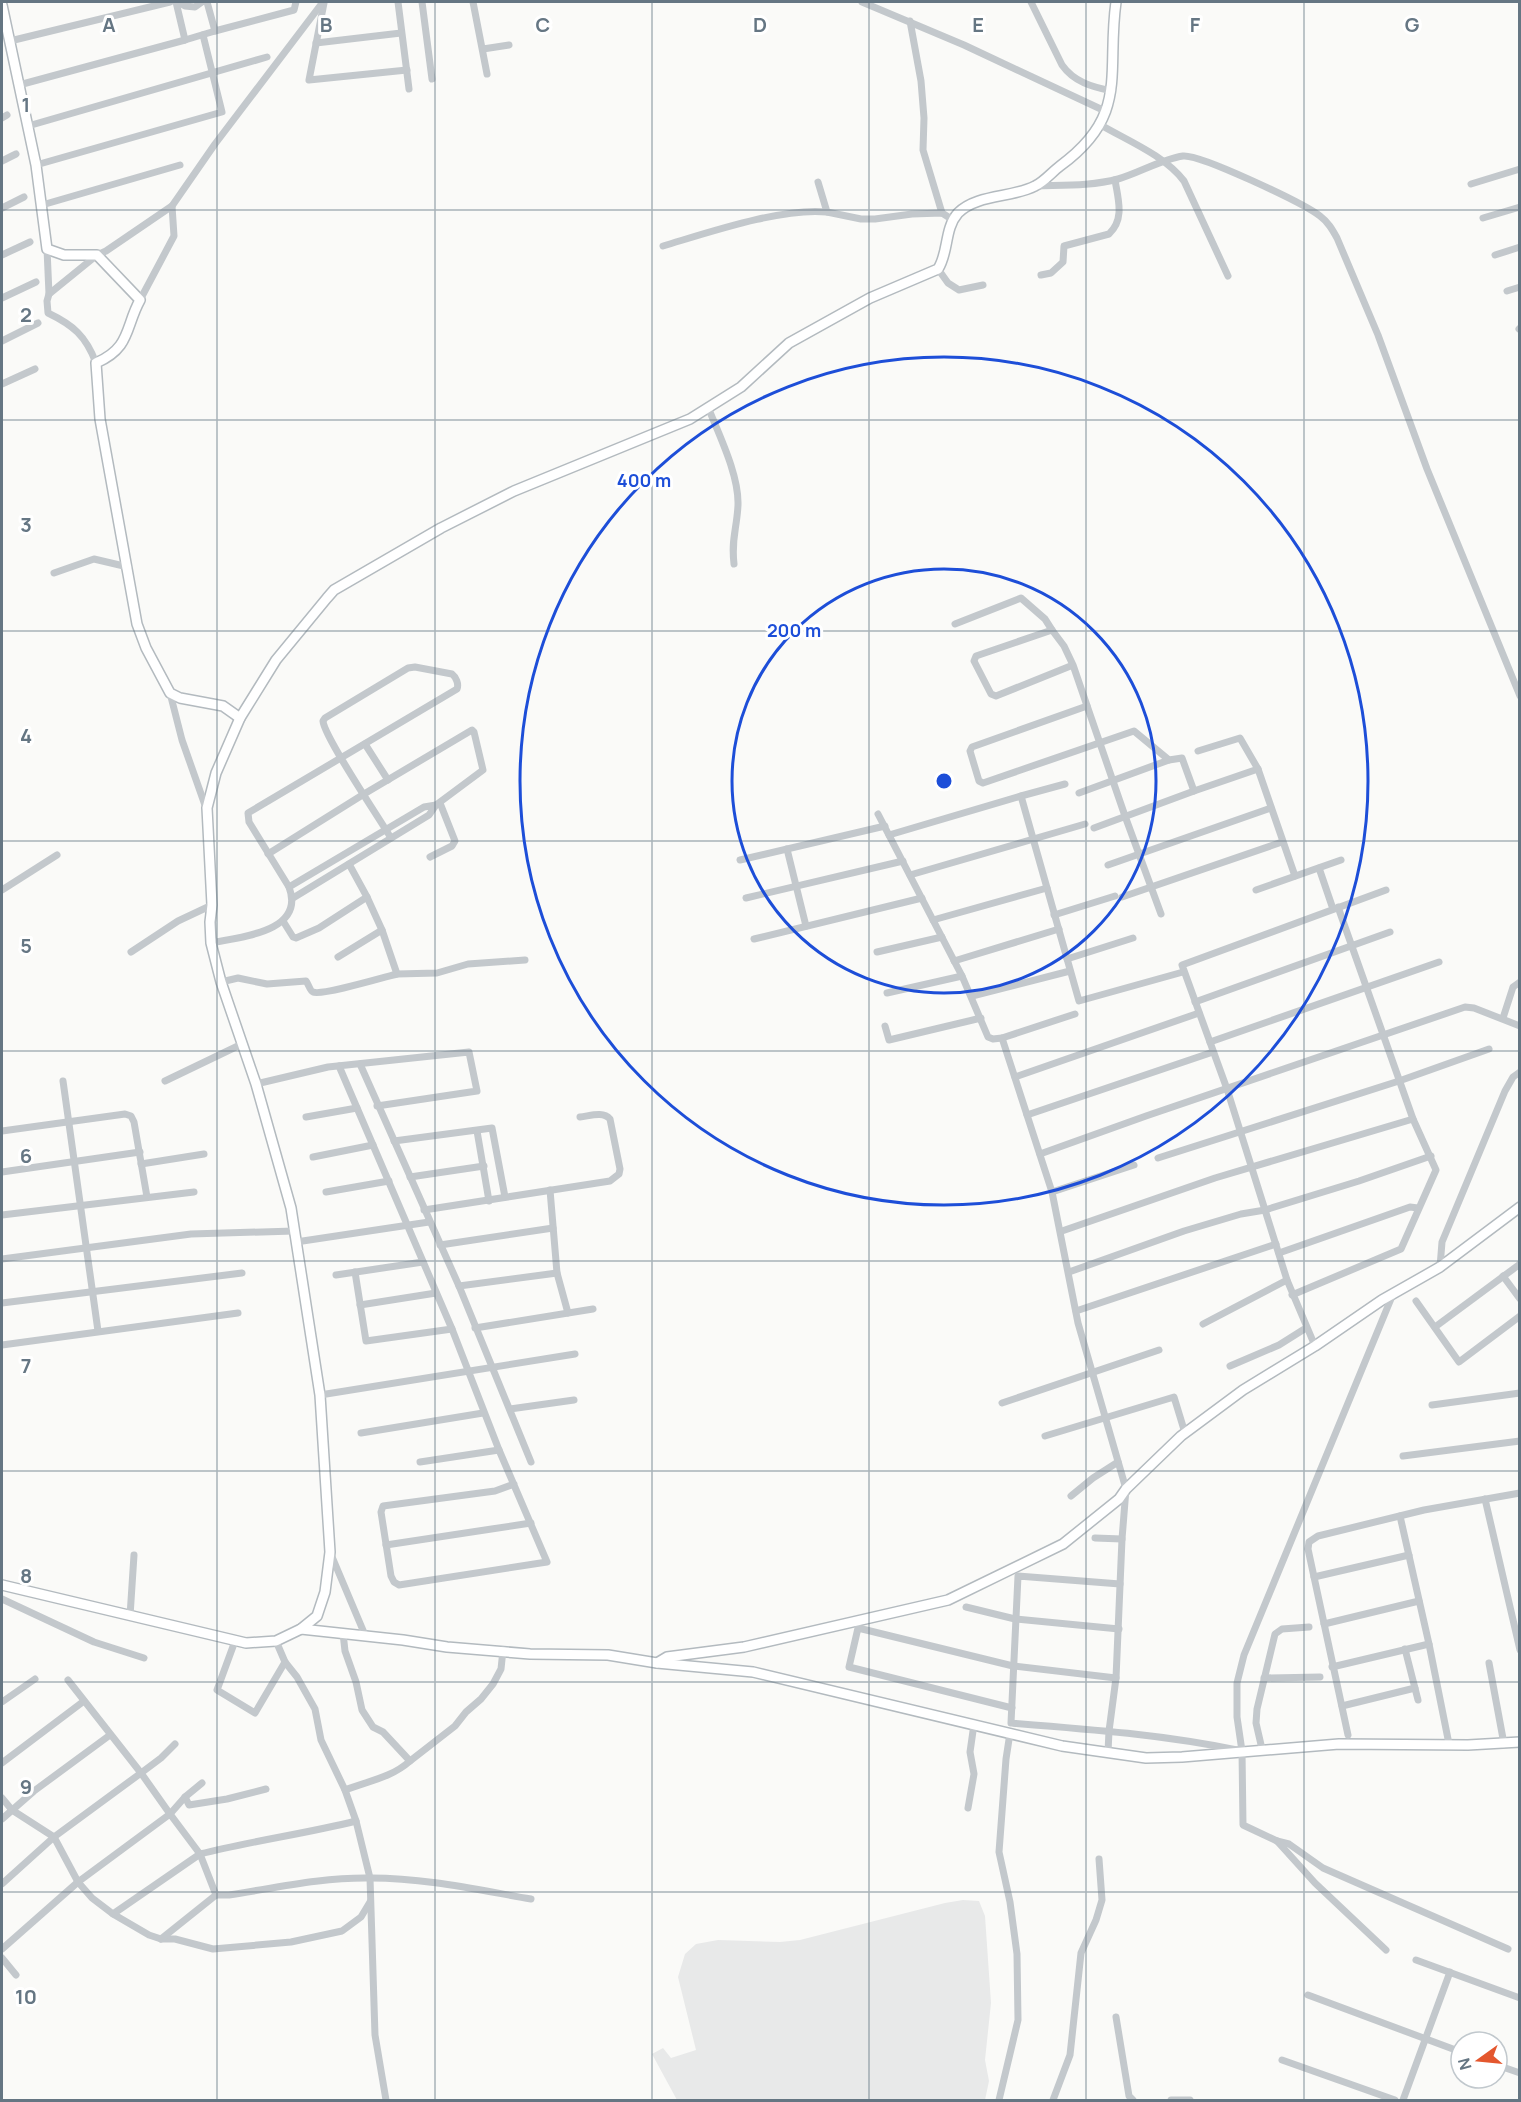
<svg xmlns="http://www.w3.org/2000/svg" width="1521" height="2102" viewBox="0 0 1521 2102" font-family="Manrope,sans-serif">
<style>
.built{fill:#e8e9e9}
.lines{fill:none;stroke-linecap:round;stroke-linejoin:round}
.secondary-casing{stroke:#b3babf;stroke-width:12}
.street{stroke:#c3c8cc;stroke-width:7}
.secondary{stroke:#fff;stroke-width:9}
.grid{fill:none;stroke:#657683;stroke-width:1.5;stroke-opacity:0.55}
.ring{fill:none;stroke:#1d4ed8;stroke-width:3}
.grid-label{font-size:20px;text-anchor:middle;font-weight:bold;fill:#657683;stroke:#fff;stroke-width:6;stroke-linejoin:round;paint-order:stroke}
.centre{fill:#1d4ed8;stroke:#fff;stroke-width:3}
.ring-label{font-size:18px;text-anchor:middle;font-weight:bold;fill:#1d4ed8;stroke:#fff;stroke-width:6;stroke-linejoin:round;paint-order:stroke}
</style>
<rect width="100%" height="100%" fill="#fafaf8"/>
<polygon class="built" points="963,1900 979,1901 985,1916 991,2003 985,2060 989,2081 985,2100 677,2100 652,2054 663,2048 671,2058 696,2050 678,1977 685,1954 696,1944 718,1940 780,1942 800,1940 945,1903"/>
<g class="lines">
<g class="secondary-casing">
<g id="secondary">
<path d="M2,5L36,165L47,249L64,255H97L140,300C125,327 131,348 96,363L100,419L137,624L146,648L170,693L180,698L223,706L240,718"/>
<path d="M2,1585L246,1643L276,1641L301,1629L317,1616L325,1592L330,1552L320,1395L291,1208L256,1084L221,982L211,943L210,922L212,905L207,808L216,773L240,718L276,660L327,598L334,590L441,528L514,491L690,419L741,387L789,343L870,298L938,269C949,252 944,229 958,213C977,194 1012,198 1035,186C1044,182 1052,172 1060,166C1130,115 1106,73 1116,2"/>
<polyline points="301,1629 403,1640 447,1647 530,1654 608,1655 657,1663 753,1672 1062,1746 1146,1758 1182,1757 1339,1744 1468,1745 1520,1742"/>
<polyline points="657,1663 667,1657 744,1647 948,1600 1063,1544 1119,1499 1126,1489 1181,1436 1243,1390 1315,1346 1382,1300 1440,1267 1520,1207"/>
</g>
</g>
<g class="street">
<polyline points="176,2 185,40 215,31"/>
<polyline points="178,2 185,6 195,7 202,2"/>
<polyline points="207,2 215,31 294,10 296,2"/>
<polyline points="398,2 409,89"/>
<polyline points="422,2 432,79"/>
<polyline points="473,2 487,74"/>
<polyline points="862,2 964,45 1105,111"/>
<path d="M1031,2L1062,65C1074,82 1092,87 1112,91"/>
<polyline points="324,3 309,80 407,70"/>
<polyline points="910,21 921,81 924,118 923,150 942,213"/>
<polyline points="10,41 170,2"/>
<polyline points="316,43 401,33"/>
<polyline points="483,49 509,45"/>
<polyline points="19,85 185,40"/>
<polyline points="2,118 7,115"/>
<path d="M1099,124C1128,141 1164,155 1184,181L1228,276"/>
<polyline points="28,126 267,57"/>
<polyline points="2,161 16,154"/>
<polyline points="36,165 222,112 203,35"/>
<polyline points="818,182 827,212 861,219 875,219 912,214 942,213 953,220"/>
<polyline points="1471,184 1520,169"/>
<path d="M1036,186C1063,185 1092,186 1118,179C1139,173 1162,159 1183,156C1200,154 1303,203 1320,216C1328,222 1332,229 1337,238L1378,335L1427,469L1520,696"/>
<polyline points="42,205 180,165"/>
<polyline points="172,206 215,144 323,2"/>
<polyline points="2,208 24,197"/>
<polyline points="1483,218 1520,207"/>
<path d="M663,246C707,233 783,207 827,212"/>
<polyline points="47,249 49,294"/>
<polyline points="2,255 30,242"/>
<polyline points="1495,255 1520,247"/>
<polyline points="938,269 948,283 959,290 983,285"/>
<path d="M1041,275L1051,273L1063,262L1064,246L1109,234C1125,219 1118,199 1115,180"/>
<polyline points="1507,291 1520,287"/>
<polyline points="2,298 36,282"/>
<polyline points="1519,329 1520,328"/>
<polyline points="2,341 38,323"/>
<path d="M96,363C86,336 73,325 48,313L47,301L49,294L97,255L106,251L172,206L174,236L140,300"/>
<polyline points="2,384 35,369"/>
<path d="M708,407C719,435 739,475 738,505C737,528 731,539 734,564"/>
<polyline points="54,573 94,559 128,567"/>
<polyline points="955,624 1021,598 1045,619 1052,630"/>
<polyline points="1073,665 996,696 991,694 974,661 976,656 1052,630 1064,646 1073,665 1125,816 1161,914"/>
<polyline points="170,693 182,740 206,808"/>
<polyline points="1087,706 972,747 970,751 979,781 983,783 1134,731 1169,760 1182,758 1194,791 1258,769"/>
<polyline points="365,744 388,780"/>
<polyline points="1198,751 1240,738 1258,769 1295,876"/>
<polyline points="1079,793 1169,760"/>
<polyline points="1021,796 1065,784"/>
<polyline points="878,814 962,976 988,1037 993,1039 1002,1038 1075,1014"/>
<polyline points="1094,828 1194,791"/>
<polyline points="889,835 1021,796 1079,1001 1183,972"/>
<polyline points="787,849 806,926"/>
<polyline points="268,854 364,794 472,730 474,732 483,770 436,805"/>
<polyline points="430,857 452,846 455,841 440,803"/>
<polyline points="740,860 885,826"/>
<polyline points="349,864 367,897"/>
<polyline points="1108,865 1271,808"/>
<polyline points="1319,868 1333,909"/>
<polyline points="910,875 1085,824"/>
<polyline points="289,887 424,807 436,805 429,815 293,898"/>
<polyline points="2,890 57,855"/>
<polyline points="1256,890 1341,860"/>
<polyline points="1122,897 1282,842"/>
<polyline points="746,898 903,861"/>
<polyline points="1054,915 1115,896"/>
<polyline points="933,920 1047,888"/>
<polyline points="283,921 293,937 296,938 319,928 367,897 382,930 397,974 437,973 468,964 525,960"/>
<polyline points="754,939 922,898"/>
<path d="M211,943C240,937 306,932 289,887L249,822L248,813L457,689C459,684 456,677 452,674L415,667L408,668L325,718L323,721C324,736 375,812 386,830L391,838"/>
<polyline points="131,952 178,921 212,905"/>
<polyline points="877,952 942,937"/>
<polyline points="338,957 382,930"/>
<polyline points="1067,959 1133,938"/>
<polyline points="954,961 1059,929"/>
<path d="M221,982L238,978L267,984L306,981C308,983 310,991 313,992C321,996 385,977 397,974"/>
<polyline points="887,993 962,976"/>
<polyline points="972,996 1070,971"/>
<polyline points="1195,1002 1390,932"/>
<polyline points="1503,1018 1513,987 1520,982"/>
<polyline points="885,1026 889,1040 981,1018"/>
<polyline points="1002,1038 1052,1192 1078,1323 1126,1489 1122,1539 1116,1678 1109,1731 1108,1752"/>
<polyline points="1210,1042 1439,962"/>
<polyline points="360,1064 459,1286 531,1462"/>
<polyline points="339,1066 452,1329 499,1450 547,1562 399,1585 394,1582 391,1576 381,1512 383,1506 495,1491 514,1484"/>
<polyline points="1015,1077 1199,1013"/>
<polyline points="63,1081 98,1331"/>
<polyline points="165,1081 242,1044"/>
<polyline points="256,1084 328,1067 469,1052 477,1091 377,1106"/>
<polyline points="1027,1115 1213,1052"/>
<polyline points="306,1117 357,1108"/>
<polyline points="2,1131 125,1114 131,1116 134,1122 147,1197"/>
<polyline points="477,1131 489,1201"/>
<polyline points="394,1141 492,1128 505,1197"/>
<polyline points="1040,1154 1146,1116 1465,1007 1474,1008 1520,1026"/>
<polyline points="313,1157 373,1145"/>
<polyline points="1158,1158 1399,1081 1489,1049"/>
<polyline points="141,1164 204,1154"/>
<polyline points="2,1172 140,1152"/>
<polyline points="410,1177 484,1166"/>
<polyline points="550,1190 557,1273 568,1313"/>
<polyline points="326,1192 389,1181"/>
<polyline points="1052,1192 1134,1165"/>
<path d="M424,1210L610,1181L619,1174L620,1169L610,1119C603,1111 590,1116 580,1117"/>
<polyline points="2,1215 194,1192"/>
<polyline points="1062,1231 1215,1178 1413,1119"/>
<polyline points="296,1242 429,1222"/>
<polyline points="440,1245 553,1228"/>
<polyline points="1279,1253 1410,1207 1418,1208"/>
<polyline points="2,1259 191,1234 294,1231"/>
<polyline points="1440,1267 1442,1242 1505,1091 1513,1077 1520,1072"/>
<polyline points="355,1272 366,1341 452,1329"/>
<polyline points="1069,1272 1184,1231 1241,1214 1265,1210 1359,1181 1431,1156"/>
<polyline points="336,1275 423,1262"/>
<polyline points="1503,1276 1520,1299"/>
<polyline points="459,1286 557,1273"/>
<polyline points="1292,1295 1401,1249 1436,1170 1413,1119 1338,907"/>
<polyline points="1416,1301 1459,1362 1520,1316"/>
<polyline points="2,1303 242,1273"/>
<polyline points="360,1305 436,1293"/>
<polyline points="1076,1311 1276,1244"/>
<polyline points="1203,1324 1287,1280"/>
<polyline points="1435,1327 1520,1264"/>
<polyline points="475,1328 593,1309"/>
<polyline points="2,1345 238,1313"/>
<polyline points="1315,1346 1287,1280 1227,1089 1182,965 1386,890"/>
<polyline points="1230,1366 1279,1345 1306,1328"/>
<polyline points="320,1395 575,1354"/>
<polyline points="1002,1403 1159,1350"/>
<polyline points="1432,1405 1520,1393"/>
<polyline points="510,1409 574,1400"/>
<polyline points="361,1433 483,1413"/>
<polyline points="1045,1436 1174,1397 1185,1433"/>
<polyline points="1403,1456 1520,1441"/>
<polyline points="420,1462 499,1450"/>
<polyline points="1071,1496 1093,1478 1118,1462"/>
<polyline points="1485,1499 1520,1650"/>
<polyline points="1400,1516 1429,1644 1449,1744"/>
<polyline points="1095,1538 1122,1539"/>
<polyline points="386,1545 531,1523"/>
<polyline points="330,1552 365,1635"/>
<polyline points="1314,1577 1409,1555"/>
<path d="M1120,1584L1018,1576L1011,1723C1088,1729 1166,1735 1242,1751L1237,1717V1683L1244,1655L1393,1294"/>
<polyline points="2,1599 94,1642 144,1658"/>
<polyline points="966,1607 1015,1619 1119,1629"/>
<polyline points="130,1616 134,1555"/>
<polyline points="1324,1624 1419,1601"/>
<polyline points="343,1633 345,1651 356,1682 362,1710 373,1727 383,1732 410,1761 455,1726 466,1712 481,1699 493,1684 501,1669 503,1650"/>
<polyline points="235,1641 217,1690 255,1713 285,1662"/>
<polyline points="276,1641 285,1662 297,1677 315,1709 321,1740 345,1790 356,1821 370,1878 375,2035 386,2100"/>
<polyline points="1405,1649 1418,1700"/>
<polyline points="1489,1663 1504,1744"/>
<polyline points="1332,1667 1429,1644"/>
<polyline points="1264,1678 1320,1677"/>
<polyline points="2,1702 35,1679"/>
<polyline points="1342,1706 1415,1688"/>
<polyline points="1012,1708 849,1667 858,1628 1013,1666 1116,1678"/>
<polyline points="1348,1735 1308,1549 1309,1542 1318,1536 1424,1510 1520,1493"/>
<polyline points="175,1744 161,1758 141,1773 170,1814 185,1797 202,1783"/>
<polyline points="1262,1749 1256,1723 1257,1709 1275,1634 1282,1629 1309,1627"/>
<polyline points="1242,1751 1243,1825 1277,1841 1289,1844 1323,1868 1508,1949"/>
<polyline points="2,1763 84,1701"/>
<path d="M345,1790C368,1781 391,1778 410,1761"/>
<polyline points="185,1797 189,1805 227,1799 266,1789"/>
<polyline points="2,1798 12,1810 54,1837 141,1773 68,1680"/>
<polyline points="968,1808 974,1774 970,1752 974,1724"/>
<polyline points="2,1819 34,1791 110,1735"/>
<polyline points="1277,1841 1315,1883 1386,1950"/>
<path d="M2,1884L54,1837L78,1882L170,1814L200,1854C251,1841 304,1834 356,1821"/>
<path d="M216,1895H229C275,1888 323,1877 371,1878C425,1878 478,1890 531,1899"/>
<polyline points="113,1914 149,1935 161,1939 175,1939 213,1949 291,1942 342,1931 361,1917 370,1902"/>
<polyline points="2,1949 78,1882 92,1898 113,1914 200,1854 216,1895 161,1939"/>
<polyline points="2,1958 16,1975"/>
<polyline points="1416,1960 1520,1998"/>
<polyline points="1308,1995 1461,2052"/>
<polyline points="1116,2017 1129,2096 1133,2100"/>
<polyline points="1282,2060 1395,2100"/>
<polyline points="1497,2065 1520,2073"/>
<polyline points="999,2100 1018,2020 1017,1954 1010,1902 999,1852 1006,1759 1010,1733"/>
<polyline points="1053,2100 1070,2055 1081,1953 1096,1920 1102,1900 1099,1859"/>
<polyline points="1171,2100 1190,2100"/>
<polyline points="1403,2100 1450,1972"/>
</g>
<use href="#secondary" class="secondary"/>
</g>
<path class="grid" d="M217,2V2100M435,2V2100M652,2V2100M869,2V2100M1086,2V2100M1304,2V2100M2,210H1520M2,420H1520M2,631H1520M2,841H1520M2,1051H1520M2,1261H1520M2,1471H1520M2,1682H1520M2,1892H1520"/>
<g class="ring">
<circle cx="944" cy="781" r="212"/>
<circle cx="944" cy="781" r="424"/>
</g>
<g class="grid-label">
<text x="109" y="32">A</text>
<text x="326" y="32">B</text>
<text x="543" y="32">C</text>
<text x="760" y="32">D</text>
<text x="978" y="32">E</text>
<text x="1195" y="32">F</text>
<text x="1412" y="32">G</text>
<text x="26" y="112">1</text>
<text x="26" y="322">2</text>
<text x="26" y="532">3</text>
<text x="26" y="743">4</text>
<text x="26" y="953">5</text>
<text x="26" y="1163">6</text>
<text x="26" y="1373">7</text>
<text x="26" y="1583">8</text>
<text x="26" y="1794">9</text>
<text x="26" y="2004">10</text>
</g>
<circle cx="944" cy="781" r="9" class="centre"/>
<g class="ring-label">
<text x="644" y="487">400 m</text>
<text x="794" y="637">200 m</text>
</g>
<rect width="1521" height="2102" fill="none" stroke="#657683" stroke-width="6"/>
<g transform="translate(1479 2060) rotate(255)"><circle r="28" fill="#ffffff" stroke="#c1c8cd" stroke-width="1.5"/>
<path d="M0-4.5L10 22L0 15L-10 22Z" fill="#e4572e"/>
<text y="-9" font-size="16" font-weight="bold" text-anchor="middle" fill="#657683">N</text>
</g>
</svg>
